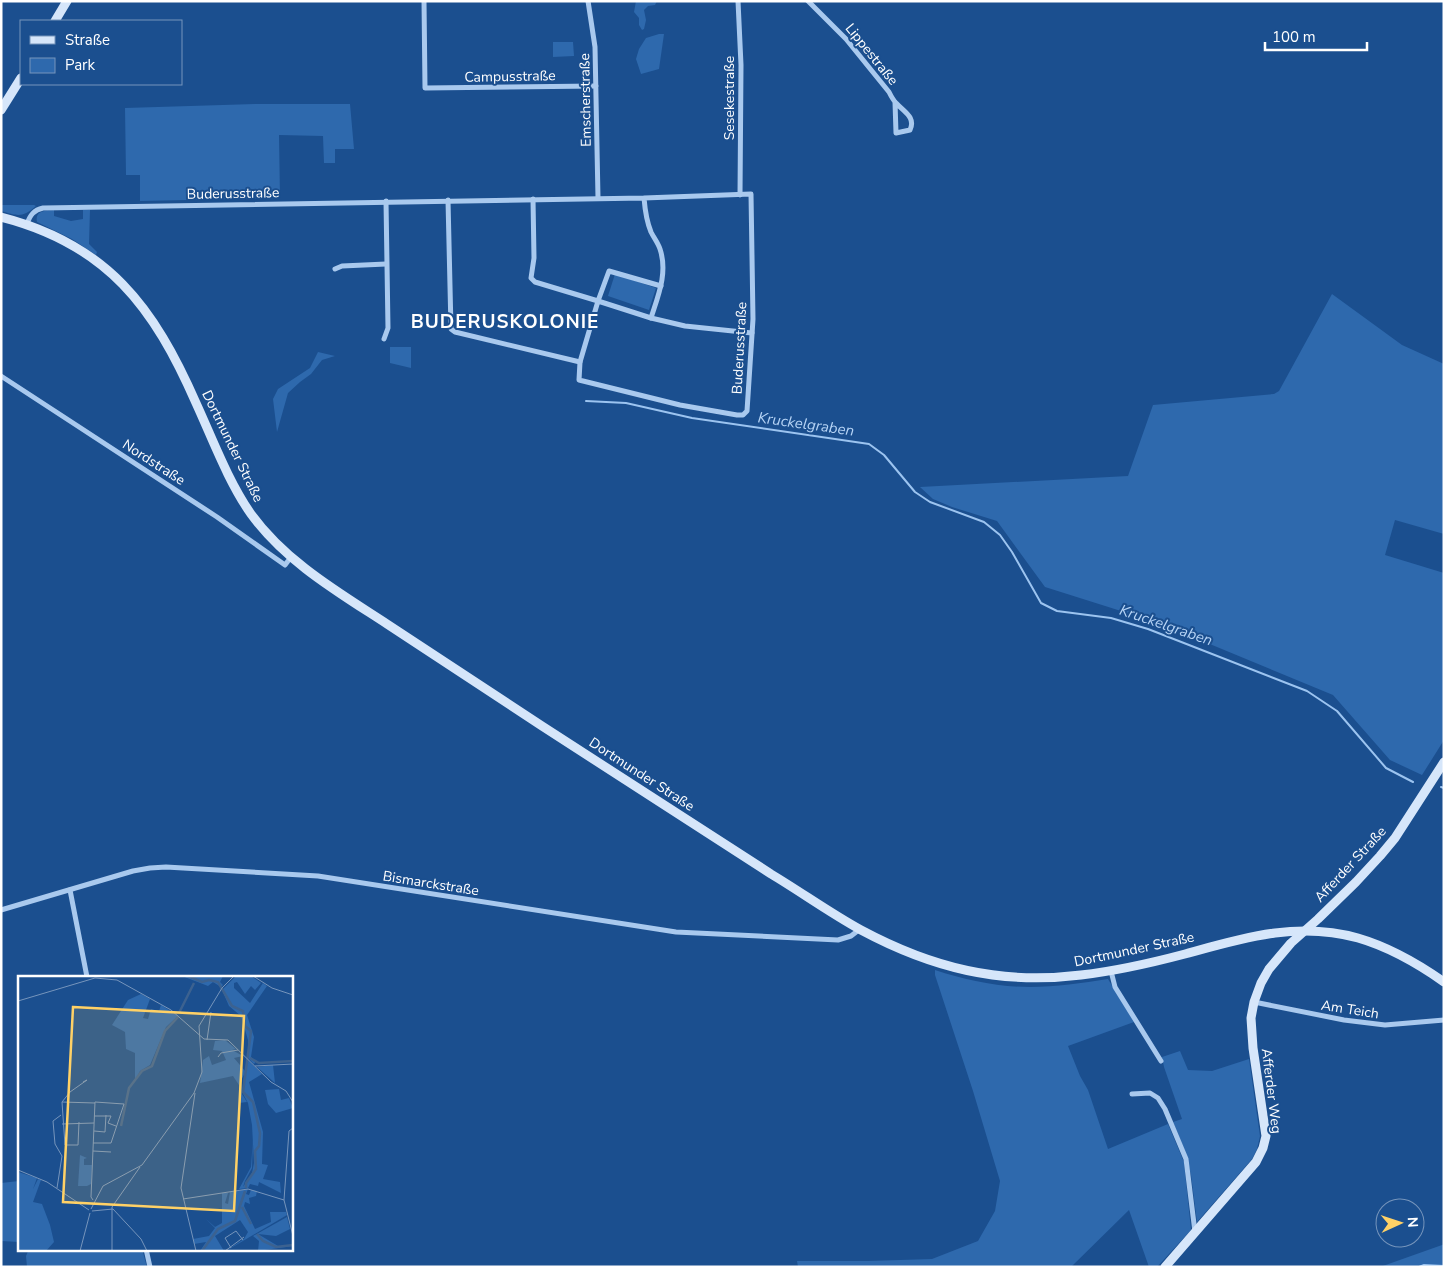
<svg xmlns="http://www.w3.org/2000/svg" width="1445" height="1268" viewBox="0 0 1445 1268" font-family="'Nunito Sans',sans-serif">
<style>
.green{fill:#2e69ad}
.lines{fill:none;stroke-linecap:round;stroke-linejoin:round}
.stream{stroke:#9cc4f0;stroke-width:2}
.street{stroke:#a9c9ee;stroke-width:5}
.secondary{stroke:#d6e6fa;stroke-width:9}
.labels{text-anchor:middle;stroke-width:4;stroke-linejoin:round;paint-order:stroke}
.street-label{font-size:14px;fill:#fff;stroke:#1b4f8f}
.water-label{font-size:15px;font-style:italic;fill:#b5d3f5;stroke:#1b4f8f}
.district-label{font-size:19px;font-weight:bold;letter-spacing:1px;fill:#fff;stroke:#1b4f8f}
.inset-river{fill:none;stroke:#3c6290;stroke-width:2.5}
.inset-road{fill:none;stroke:#7695bc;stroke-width:1}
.view{fill:#ffd166;fill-opacity:0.15;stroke:#ffd166;stroke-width:2.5}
.inset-edge{fill:none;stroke:#fff;stroke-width:2.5}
</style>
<rect width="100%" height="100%" fill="#1b4f8f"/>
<g class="green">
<polygon points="636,1 657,1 655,5 648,6 644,10 646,20 644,29 642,30 639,25 639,18 634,12"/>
<polygon points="659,34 664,34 659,69 641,74 636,59 639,49 646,38"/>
<polygon points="553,42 573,42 574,56 553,57"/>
<polygon points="255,104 350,104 354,149 335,149 335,163 324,163 323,136 279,135 280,198 140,201 140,175 126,175 125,108"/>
<path d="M1,205H34L36,206C22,218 18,216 1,211Z"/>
<path d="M54,210V216L71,221L83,219V210H90L89,244L97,252L96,255L72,239L37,222C35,210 45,211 54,210Z"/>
<polygon points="615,274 656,288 649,310 608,296"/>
<polygon points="1332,294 1402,345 1444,364 1444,534 1395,520 1385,555 1444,573 1444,740 1422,775 1390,760 1333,695 1159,623 1045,587 997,521 952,507 933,499 920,487 1128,476 1153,405 1274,394 1279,391"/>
<polygon points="390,347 411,347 411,368 390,363"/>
<polygon points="318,352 335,356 322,360 311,374 300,382 288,393 277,432 273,399 278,389 310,368"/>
<path d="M935,970C965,980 998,987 1030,987C1056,987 1082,983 1108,979L1134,1022L1068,1046L1080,1076L1088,1090L1108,1149L1168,1124L1184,1162L1191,1230L1157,1267H1149L1129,1210L1071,1267H798L797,1261H868L932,1259L978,1241L995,1211L1000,1181L973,1091L935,975Z"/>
<polygon points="1180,1051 1188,1070 1212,1071 1249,1059 1260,1136 1257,1149 1252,1159 1197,1222 1191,1175 1185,1151 1173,1122 1182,1119 1164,1067 1162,1057"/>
<polygon points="19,1181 19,1242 1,1241 1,1183"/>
<polygon points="1444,1244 1444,1267 1380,1267 1442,1245"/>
<polygon points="29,1249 142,1249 147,1267 27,1267 26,1256"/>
</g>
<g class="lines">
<g class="stream">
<polyline points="586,401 626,403 692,418 869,444 884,455 915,492 930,502 984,522 1000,535 1012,552 1041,603 1057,611 1111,618 1148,629 1307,691 1337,711 1386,768 1413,782"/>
<polyline points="1441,787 1444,788"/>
<polyline points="1419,1267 1424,1265 1444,1266"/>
</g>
<g class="street">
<polyline points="424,1 425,88 596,86"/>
<polyline points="588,1 595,47 598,198"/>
<polyline points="738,1 741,65 740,195"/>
<path d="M808,1L846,39L889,92C891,96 893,100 896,103C904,112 916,117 910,130L896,133L895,102"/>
<polyline points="533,199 534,258 531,278 535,282 598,301 609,271 661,286"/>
<polyline points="448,200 451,329 455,332 580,362"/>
<path d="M27,224C30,215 34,210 43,208L644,198L751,194L753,319L747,411L743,415H737L680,405L579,380L580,362L598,301L651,318C658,296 668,273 660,249C658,243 654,238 651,232C646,220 645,210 644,198"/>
<polyline points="335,269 342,266 386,264"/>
<polyline points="651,318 685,326 752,333"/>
<polyline points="384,339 388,328 386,201"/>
<polyline points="1,376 217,517 285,565 291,557"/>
<polyline points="70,890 87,977"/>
<polyline points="1,910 133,871 150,868 166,867 318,876 676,932 838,940 851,936 860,929"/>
<polyline points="1111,971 1115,987 1161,1061"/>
<polyline points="1254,1002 1344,1020 1385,1025 1444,1020"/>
<polyline points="1132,1094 1150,1093 1158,1098 1165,1109 1186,1159 1195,1232"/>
<polyline points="146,1249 150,1267"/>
</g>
<g class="secondary">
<polyline points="55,21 67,1"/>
<polyline points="1,110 21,78"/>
<path d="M1,217C107,244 154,307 196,403C213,440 228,481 251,514C286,562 338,592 387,624C438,658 490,692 542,726C618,775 694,825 771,874C801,892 830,913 861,930C932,968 1000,985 1081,975C1116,971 1151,963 1185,954C1243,938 1297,921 1358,938C1389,947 1417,963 1444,982"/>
<polyline points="1165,1267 1256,1162 1263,1148 1266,1136 1253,1048 1251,1018 1254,1002 1261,983 1269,969 1291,943 1318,919 1356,882 1380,856 1395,838 1444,762"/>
</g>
</g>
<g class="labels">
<g class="street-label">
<text transform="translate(872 54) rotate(51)" y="5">Lippestraße</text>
<text transform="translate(510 76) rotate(-1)" y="5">Campusstraße</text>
<text transform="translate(729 98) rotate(-90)" y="5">Sesekestraße</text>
<text transform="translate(585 100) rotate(-91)" y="5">Emscherstraße</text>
<text transform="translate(233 193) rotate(-1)" y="5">Buderusstraße</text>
<text transform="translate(739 348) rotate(-87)" y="5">Buderusstraße</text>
<text transform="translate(233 446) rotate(64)" y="5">Dortmunder Straße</text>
<text transform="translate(154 462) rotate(33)" y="5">Nordstraße</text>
<text transform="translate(642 774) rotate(33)" y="5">Dortmunder Straße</text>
<text transform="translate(1350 864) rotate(-47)" y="5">Afferder Straße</text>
<text transform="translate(431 883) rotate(9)" y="5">Bismarckstraße</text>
<text transform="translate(1134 949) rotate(-12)" y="5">Dortmunder Straße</text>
<text transform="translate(1350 1009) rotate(9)" y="5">Am Teich</text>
<text transform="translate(1272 1091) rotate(83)" y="5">Afferder Weg</text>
</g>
<g class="water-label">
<text transform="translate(806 424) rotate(8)" y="5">Kruckelgraben</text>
<text transform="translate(1166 625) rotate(19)" y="5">Kruckelgraben</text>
</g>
<g class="district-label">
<text x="505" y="328">BUDERUSKOLONIE</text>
</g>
</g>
<g transform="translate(18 976)">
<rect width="275" height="275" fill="#1b4f8f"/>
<path d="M164,0H205L202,6L205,9L203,11L195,6L190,10ZM218,0H233L243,7L237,14L233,10L227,18L219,6L216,7V12L232,27L245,7L249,10L229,39L236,61L233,81L238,85L236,88L230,82V64L223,40L211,30L204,14ZM123,18L132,23L125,42L130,43L133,33L141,35L143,29L160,40L148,51L132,89L122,95L117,105V77L108,73L107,56L94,49L110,24ZM207,64L218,73L214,74L225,80L216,82L227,95L230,84L244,98L231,106L245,156L244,188L250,189L245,203L262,206L263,217L241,206L240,210L232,208L230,212L221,213L233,191L235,162L234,192L227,205L225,211L234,197L236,187L234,149L230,127L224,116L226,99L223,104L224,118L229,126L221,127V109L215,100L182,107L185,84L191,80L194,89L208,84L204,75L195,74L197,65ZM255,89L257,107L239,91ZM261,113L263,124L271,122L275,132L258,137L250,128L247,114ZM62,179L69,182L66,183V189H74L73,208L69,210H60ZM0,196L19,202L15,213L20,203L23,204L15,226L24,228L32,249L36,266L28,275H0ZM230,213L228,218L231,219L233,214L239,215L238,220L231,222L232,228L227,226L226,230L237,253L253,246L252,236H268L269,239L208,275L226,263L230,256L222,244L197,260L206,275H182L188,266L176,268L175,263L191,260L197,252L188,243L197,251L204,247V217H210L207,227L210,228L212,216ZM269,241L272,253L258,260L240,258L260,270H275L240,275L241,265L235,260Z" fill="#2e69ad"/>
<path class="inset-river" d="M170,0L184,6L191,4L200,6L214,30L225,35L227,50L233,55L225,116L235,126L242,157L241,170L237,175L238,193L228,207V212M161,37L176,7M232,82L241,87L275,85M103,150L111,112L124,95L134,90L147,55L160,41M224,231L233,248M239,258L245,265L258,271L275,269M184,275L200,253L217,245L227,215"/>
<path class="inset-road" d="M235,0L254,12L275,19M0,25L77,2L99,4L153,34L186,63L210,64L253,106L268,115L275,126M189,64L193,36M200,81L203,77L220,74M237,90L275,88M177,117L163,212L178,275M44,126L77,127M76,140H93L90,147L98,150M44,148L76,147M275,152L271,155L266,224L275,260M76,155L87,156L88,139M75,167H93L106,128L77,126L73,221L75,224M47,169L44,126L52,116L69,104L65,106M47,169H60L61,146M75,175L93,176M0,194L29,206L71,234M39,212L44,180L37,168L35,145L43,139M165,223L230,213L266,224M73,233L85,210L124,189L176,117L184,96L181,50L204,12L216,0M74,235L95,233L123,263L129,275M213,272L207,262L218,255L225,264M62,275L72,237M94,275V231L122,191M207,275L226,261"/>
<path class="view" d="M55,31L226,40L216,235L45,226Z"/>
<rect width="275" height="275" class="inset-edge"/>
</g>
<rect width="1445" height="1268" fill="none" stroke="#ffffff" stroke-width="5"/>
<rect x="20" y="20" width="162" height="65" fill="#1b4f8f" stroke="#7695bc"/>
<rect x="30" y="36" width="25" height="8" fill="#d6e6fa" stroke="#7695bc"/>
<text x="65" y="45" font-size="15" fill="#ffffff">Straße</text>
<rect x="30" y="58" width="25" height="15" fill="#2e69ad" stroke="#7695bc"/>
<text x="65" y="70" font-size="15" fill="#ffffff">Park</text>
<g transform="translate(1400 1223) rotate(87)"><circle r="24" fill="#1b4f8f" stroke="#7695bc"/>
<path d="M0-4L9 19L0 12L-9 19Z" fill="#ffd166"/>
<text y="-8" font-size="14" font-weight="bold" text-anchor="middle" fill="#ffffff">N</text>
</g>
<path d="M1265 42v8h102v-8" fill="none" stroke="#ffffff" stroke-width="2.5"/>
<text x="1272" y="42" font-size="15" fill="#ffffff" stroke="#1b4f8f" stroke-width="4" paint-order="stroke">100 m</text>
</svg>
